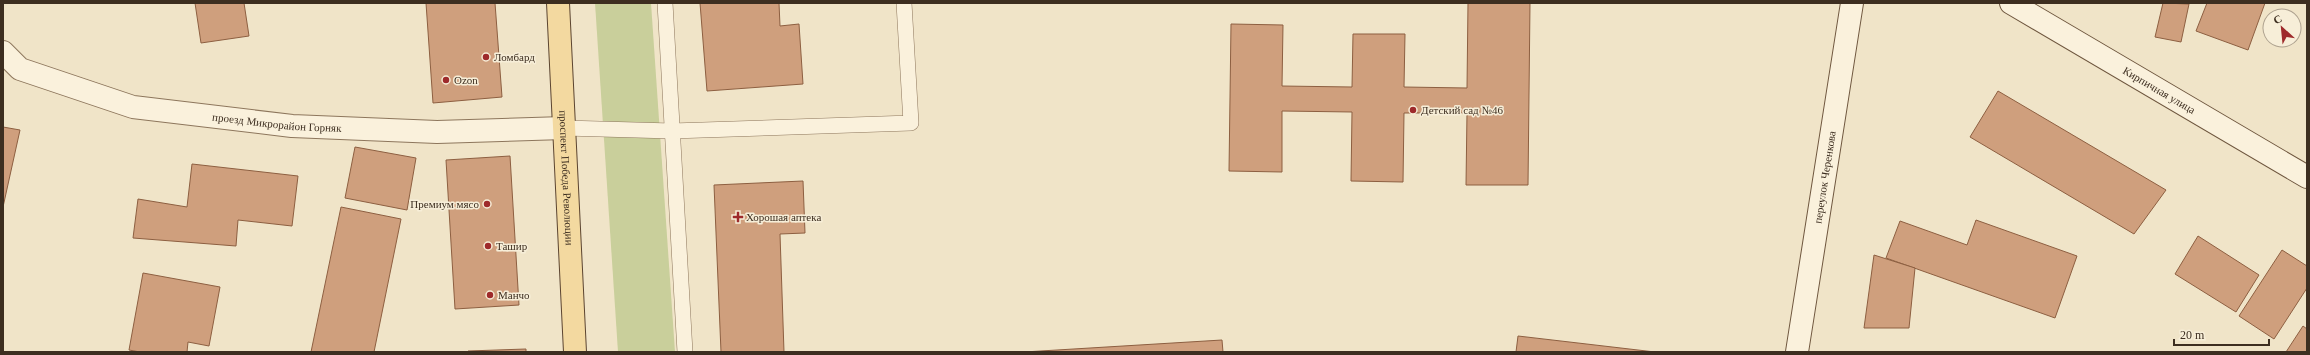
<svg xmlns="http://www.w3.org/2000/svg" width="2310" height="355" viewBox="0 0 2310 355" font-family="Georgia,serif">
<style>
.green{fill:#c9cf9b}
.building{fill:#cf9f7d;stroke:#8d5f41}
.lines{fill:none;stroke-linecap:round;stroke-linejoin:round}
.lane-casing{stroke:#8d765c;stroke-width:16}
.street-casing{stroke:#8d765c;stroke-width:24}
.secondary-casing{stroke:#6f573f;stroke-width:24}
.primary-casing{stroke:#5b4430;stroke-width:24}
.lane{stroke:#faf1dc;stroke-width:15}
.street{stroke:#faf1dc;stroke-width:22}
.secondary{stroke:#faf1dc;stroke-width:22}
.primary{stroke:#f3d9a0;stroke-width:22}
.poi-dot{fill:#9e2a2b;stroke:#f7eed8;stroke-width:1.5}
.labels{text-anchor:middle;stroke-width:3;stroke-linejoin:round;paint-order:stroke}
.poi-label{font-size:11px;fill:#3d2e20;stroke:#f7eed8;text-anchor:start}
.street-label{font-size:11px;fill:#3d2e20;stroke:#f7eed8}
</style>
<rect width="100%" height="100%" fill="#f0e4c8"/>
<polygon class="green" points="595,3 651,3 675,352 618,352"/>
<g class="building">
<polygon points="195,3 244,3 249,36 201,43"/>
<polygon points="426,3 495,3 502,97 433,103"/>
<polygon points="700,3 779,3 780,26 799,24 803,84 707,91"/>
<polygon points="1468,3 1530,3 1528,185 1466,185 1467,113 1404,113 1403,182 1351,181 1352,112 1282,111 1282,172 1229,171 1231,24 1283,25 1282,86 1352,87 1353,34 1405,34 1404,87 1467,88"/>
<polygon points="2163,3 2189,4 2181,42 2155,37"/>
<polygon points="2207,3 2265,3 2248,50 2196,31"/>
<polygon points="1998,91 2166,190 2134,234 1970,137"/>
<polygon points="3,127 20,130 3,207"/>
<polygon points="355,147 416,158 407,210 345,198"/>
<polygon points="510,156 519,305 455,309 446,160"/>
<polygon points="192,164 298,176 292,226 238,220 236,246 133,238 138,199 187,207"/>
<polygon points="803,181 805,233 780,234 784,352 721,352 714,185"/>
<polygon points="341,207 401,219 374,352 311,352"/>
<polygon points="1976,220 2077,256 2055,318 1886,258 1900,221 1967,245"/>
<polygon points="2198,236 2259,275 2236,312 2175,274"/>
<polygon points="2282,250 2307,266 2307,288 2274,339 2239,316"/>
<polygon points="1874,255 1915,268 1909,328 1864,328"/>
<polygon points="143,273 220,287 209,346 188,342 187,352 140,352 129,350"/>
<polygon points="2303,326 2307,329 2307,352 2286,352"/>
<polygon points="1518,336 1655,352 1516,352"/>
<polygon points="1222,340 1223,352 1024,352"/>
<polygon points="526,349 526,352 468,352 468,351"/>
</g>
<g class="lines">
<g class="lane-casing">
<g id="lane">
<polyline points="665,3 685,352"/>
<polyline points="564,128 672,131 911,123 904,3"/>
</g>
</g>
<g class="street-casing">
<g id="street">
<path id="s1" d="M3,52L20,69L133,107L292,126L437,132L564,128"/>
</g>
</g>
<g class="secondary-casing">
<g id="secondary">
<path id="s2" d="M2011,3L2307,177"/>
<path id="s3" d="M1797,352L1852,3"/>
</g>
</g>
<g class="primary-casing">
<g id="primary">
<path id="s4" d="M558,3L575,352"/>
</g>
</g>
<use href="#lane" class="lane"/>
<use href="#street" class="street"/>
<use href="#secondary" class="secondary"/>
<use href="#primary" class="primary"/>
</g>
<g class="poi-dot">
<circle cx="486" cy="57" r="4"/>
<circle cx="446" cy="80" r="4"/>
<circle cx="1413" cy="110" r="4"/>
<circle cx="487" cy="204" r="4"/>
<path d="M736 211h4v4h4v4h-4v4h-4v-4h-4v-4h4z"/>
<circle cx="488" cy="246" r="4"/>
<circle cx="490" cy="295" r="4"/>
</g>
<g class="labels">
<g class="poi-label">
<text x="494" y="61">Ломбард</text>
<text x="454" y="84">Ozon</text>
<text x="1421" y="114">Детский сад №46</text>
<text x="479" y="208" text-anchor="end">Премиум мясо</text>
<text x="746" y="221">Хорошая аптека</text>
<text x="496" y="250">Ташир</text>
<text x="498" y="299">Манчо</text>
</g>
<g class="street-label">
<text dy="4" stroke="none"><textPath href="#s2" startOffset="172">Кирпичная улица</textPath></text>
<text dy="4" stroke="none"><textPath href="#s1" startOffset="288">проезд Микрорайон Горняк</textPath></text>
<text dy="4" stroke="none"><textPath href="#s4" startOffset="175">проспект Победа Революции</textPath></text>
<text dy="4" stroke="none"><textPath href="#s3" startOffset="177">переулок Черенкова</textPath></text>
</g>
</g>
<rect width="2310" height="355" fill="none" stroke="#3d2e20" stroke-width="8"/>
<g transform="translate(2282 28) rotate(333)"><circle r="19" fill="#f7eed8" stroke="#ada18e"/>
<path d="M0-3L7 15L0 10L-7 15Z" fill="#9e2a2b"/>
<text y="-6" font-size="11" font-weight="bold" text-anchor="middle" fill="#3d2e20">С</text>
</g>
<path d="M2174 339v6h95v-6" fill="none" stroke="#3d2e20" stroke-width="2"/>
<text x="2180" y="339" font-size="12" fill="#3d2e20" stroke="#f7eed8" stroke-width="3" paint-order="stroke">20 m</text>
</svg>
